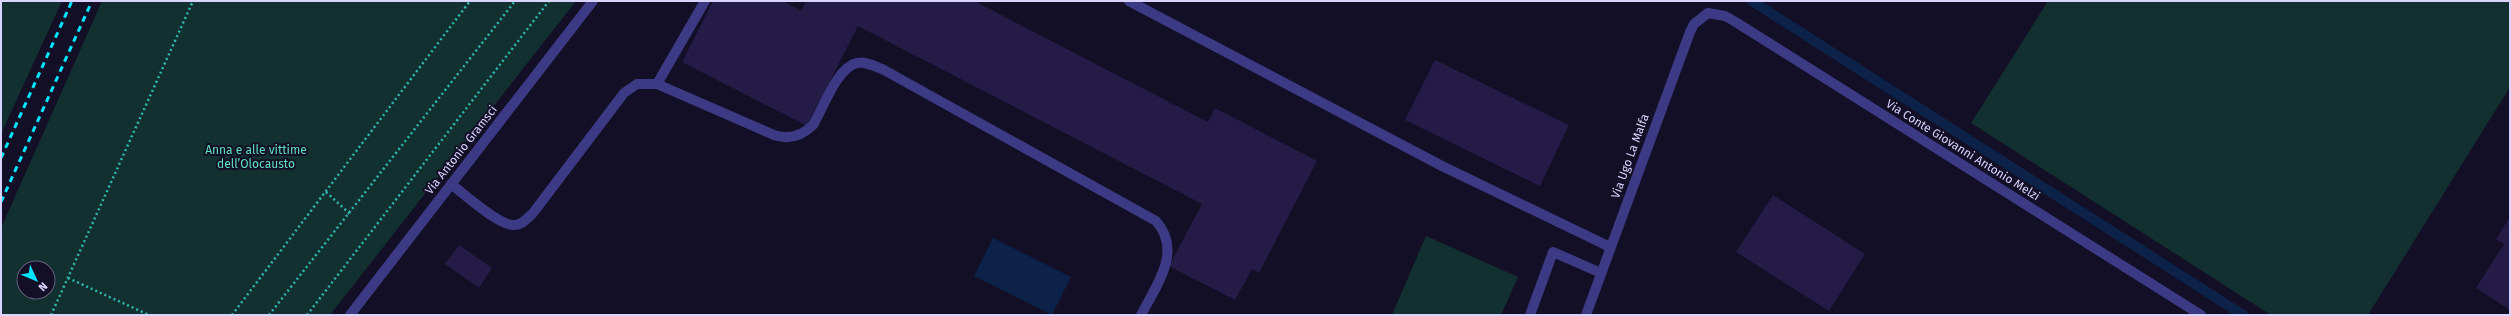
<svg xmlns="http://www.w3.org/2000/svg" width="2511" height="316" viewBox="0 0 2511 316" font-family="'Fira Sans',sans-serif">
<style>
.green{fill:#12302f;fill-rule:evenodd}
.water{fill:#0c2248}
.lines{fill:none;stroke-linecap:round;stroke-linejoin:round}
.stream{stroke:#0c2248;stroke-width:10}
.building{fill:#241b47}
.path{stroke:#2fb8b0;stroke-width:2.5;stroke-dasharray:2 3;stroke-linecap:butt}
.service{stroke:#3d3a85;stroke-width:10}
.minor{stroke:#3d3a85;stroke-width:10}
.tertiary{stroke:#3d3a85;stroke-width:10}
.rail{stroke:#00e5ff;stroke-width:3;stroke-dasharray:6 5;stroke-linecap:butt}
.labels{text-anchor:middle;stroke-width:4;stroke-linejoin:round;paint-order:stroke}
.park-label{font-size:12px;fill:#5fe0c0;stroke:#130f26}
.street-label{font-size:12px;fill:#d9d4ff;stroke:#130f26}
</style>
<rect width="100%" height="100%" fill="#130f26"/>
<g class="green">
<polygon points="1,1 62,1 1,134"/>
<path d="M102,1H576L330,315H1V228ZM24,268H48V292H24Z"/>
<polygon points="2048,1 2510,1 2510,87 2368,315 2271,315 1971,123"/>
<polygon points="1426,236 1518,277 1501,315 1392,315"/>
</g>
<polygon class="water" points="993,238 1071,277 1052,315 974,276"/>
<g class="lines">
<polyline class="stream" points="1752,1 2243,315"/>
</g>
<g class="building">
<polygon points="713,1 783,1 801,11 806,1 974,1 1208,122 1215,108 1317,161 1259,273 1252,269 1235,300 1169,266 1202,204 858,26 807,126 682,62"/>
<polygon points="1435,60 1569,125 1540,186 1405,120"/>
<polygon points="1773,195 1865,254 1829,311 1736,252"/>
<polygon points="2510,217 2510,310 2476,288 2504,244 2496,239"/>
<polygon points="459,245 492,268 479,288 445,264"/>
</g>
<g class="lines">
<g class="path">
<polyline points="326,192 350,214"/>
<polyline points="68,278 149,315"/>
<polyline points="51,315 193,1"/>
<polyline points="232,315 470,1"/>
<polyline points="269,315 515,1"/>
<polyline points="307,315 549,1"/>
</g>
<g class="service">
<polyline points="1129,1 1442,166 1610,247"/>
<polyline points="657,84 705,1"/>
<path d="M451,184C464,194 499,226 514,225C522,225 528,218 533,213L624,93L637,84H657L774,135C789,140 802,136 813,125C823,109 837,67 857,63C866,61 876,67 884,70L1156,221C1183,251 1156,286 1141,315"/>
<polyline points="1530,315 1553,252 1601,273"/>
</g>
<polyline class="minor" points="1586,315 1690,32 1694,24 1708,13 1725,16 1734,21 2201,315"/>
<polyline class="tertiary" points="350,315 593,1"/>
<g class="rail">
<polyline points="1,158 72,1"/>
<polyline points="1,202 92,1"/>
</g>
</g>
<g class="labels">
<g class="park-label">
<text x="256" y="154">Anna e alle vittime<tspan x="256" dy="14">dell’Olocausto</tspan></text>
</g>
<g class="street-label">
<text transform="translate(461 150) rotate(-52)" y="4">Via Antonio Gramsci</text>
<text transform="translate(1963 150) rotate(32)" y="4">Via Conte Giovanni Antonio Melzi</text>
<text transform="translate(1630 156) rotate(-70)" y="4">Via Ugo La Malfa</text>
</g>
</g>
<rect width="2511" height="316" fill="none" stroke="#d9d4ff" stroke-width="4"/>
<g transform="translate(36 280) rotate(134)"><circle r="19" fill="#130f26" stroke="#625e7d"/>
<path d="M0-3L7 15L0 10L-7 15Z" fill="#00e5ff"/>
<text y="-6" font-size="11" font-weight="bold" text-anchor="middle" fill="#d9d4ff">N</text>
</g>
</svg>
